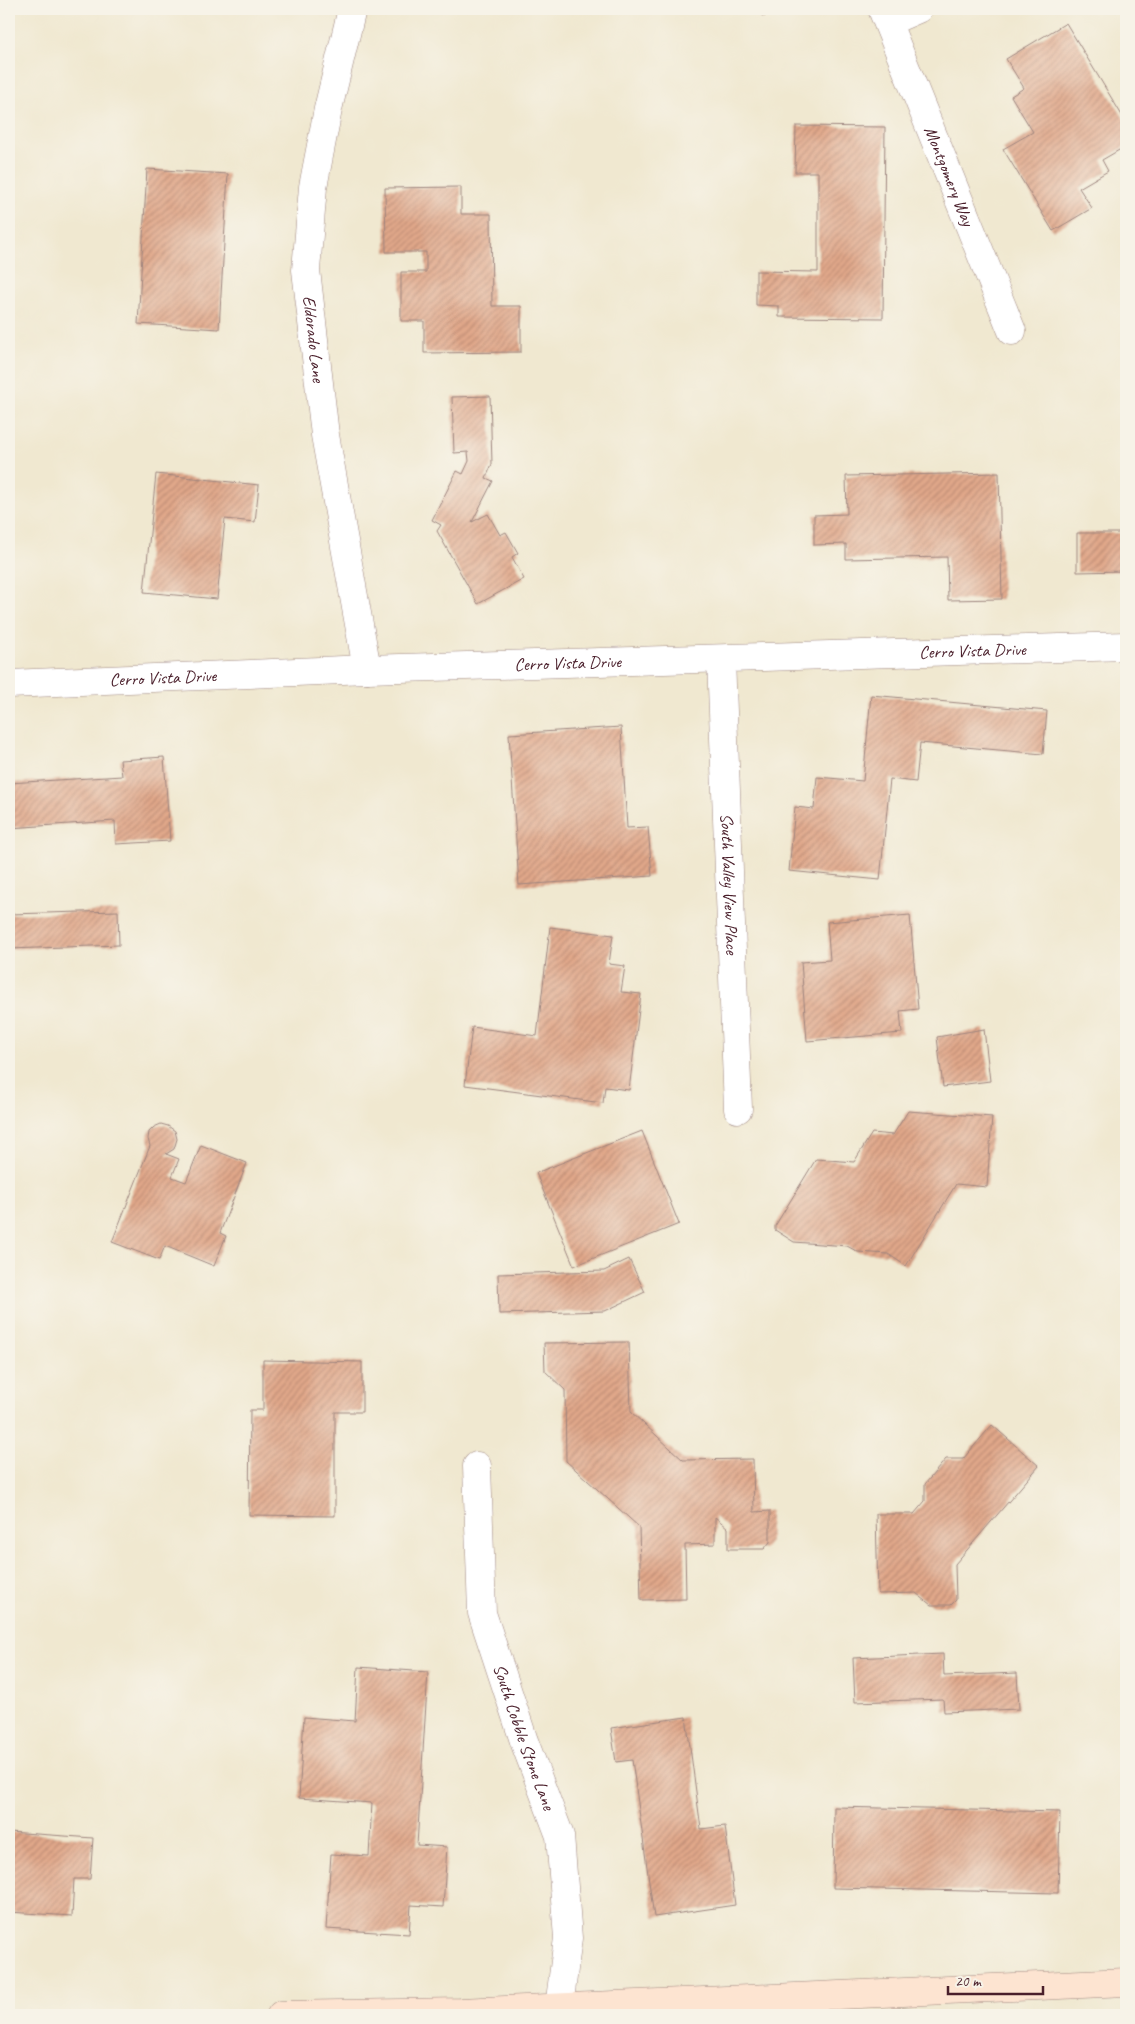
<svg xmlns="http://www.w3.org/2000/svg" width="1135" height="2024" viewBox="0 0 1135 2024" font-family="Caveat,sans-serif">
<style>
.building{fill:url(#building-hatch)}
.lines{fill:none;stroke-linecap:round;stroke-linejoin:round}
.street-casing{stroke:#9d847e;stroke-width:29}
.secondary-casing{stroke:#9d847e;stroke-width:29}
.street{stroke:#fff;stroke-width:28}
.secondary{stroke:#fde4d1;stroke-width:28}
.labels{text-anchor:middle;stroke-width:4.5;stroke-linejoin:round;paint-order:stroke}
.street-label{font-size:18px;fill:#4a1f2b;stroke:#f7f3e8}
</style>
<defs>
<pattern id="building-hatch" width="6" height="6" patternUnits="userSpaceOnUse" patternTransform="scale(1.25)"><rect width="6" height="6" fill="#e1a88a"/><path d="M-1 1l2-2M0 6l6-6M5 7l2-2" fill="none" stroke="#b88871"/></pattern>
</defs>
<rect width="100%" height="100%" fill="#f7f3e8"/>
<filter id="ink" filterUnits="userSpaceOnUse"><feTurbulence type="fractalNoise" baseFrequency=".02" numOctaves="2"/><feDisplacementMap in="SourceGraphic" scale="10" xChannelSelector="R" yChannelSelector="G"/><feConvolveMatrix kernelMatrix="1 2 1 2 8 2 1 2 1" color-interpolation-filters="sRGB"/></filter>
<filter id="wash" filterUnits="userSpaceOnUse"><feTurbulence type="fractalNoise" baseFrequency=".0096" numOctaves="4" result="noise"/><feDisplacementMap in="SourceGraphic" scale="20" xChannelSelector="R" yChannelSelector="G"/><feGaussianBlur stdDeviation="1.12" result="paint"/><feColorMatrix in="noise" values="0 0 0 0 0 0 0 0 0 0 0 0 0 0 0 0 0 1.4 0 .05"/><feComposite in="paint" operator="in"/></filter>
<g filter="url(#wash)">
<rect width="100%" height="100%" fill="#f0e8d0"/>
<g id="blocks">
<g class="building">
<polygon points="755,9 772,9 764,17"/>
<polygon points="1066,23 1126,122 1126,146 1102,160 1108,171 1079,188 1092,208 1053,231 1003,149 1033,132 1011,96 1024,88 1006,59"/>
<polygon points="796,126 885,127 883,318 779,317 779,306 756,305 756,271 818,272 818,172 795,172"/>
<polygon points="147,169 228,174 219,329 138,324"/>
<polygon points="461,187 461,214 491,214 492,306 521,306 521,352 424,353 424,321 401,321 401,272 426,272 426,252 386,252 385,188"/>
<polygon points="490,396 492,464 486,478 493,481 472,522 488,514 500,535 506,532 518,553 512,557 524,579 478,604 437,531 441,525 432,520 457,471 463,474 469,461 468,452 454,453 452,397"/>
<polygon points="1126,431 1126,446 1125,446 1124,432"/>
<polygon points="999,473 1002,599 948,600 947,557 846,559 846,544 814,545 814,515 847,514 846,476"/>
<polygon points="156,474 259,485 255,522 225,519 217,599 144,592"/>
<polygon points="1077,533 1126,533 1126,571 1077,572"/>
<polygon points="871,695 1047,711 1043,754 920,743 916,782 890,779 880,880 789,871 795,807 814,809 817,777 863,781"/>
<polygon points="621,727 627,828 648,827 652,876 519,885 509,734"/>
<polygon points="164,757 170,841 116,844 115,821 9,828 9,783 122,776 120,760"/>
<polygon points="118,911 119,945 9,949 9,914"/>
<polygon points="910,915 918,1009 900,1011 902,1033 807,1041 801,962 830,960 827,922"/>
<polygon points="550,927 613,935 609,964 625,966 621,992 641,994 629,1090 605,1087 603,1103 465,1085 472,1027 537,1036"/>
<polygon points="984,1029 990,1081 943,1087 937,1037"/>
<polygon points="908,1111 992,1117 987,1187 956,1184 906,1266 888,1254 858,1252 847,1246 794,1242 775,1230 775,1226 816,1159 854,1162 872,1133 893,1135"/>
<polygon points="161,1124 168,1126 175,1131 177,1139 174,1149 166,1154 179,1159 172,1177 186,1182 201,1145 247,1163 220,1233 226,1236 214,1266 165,1246 159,1260 112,1242 150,1146 148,1139 149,1132 154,1127"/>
<polygon points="642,1131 679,1224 574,1266 536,1173"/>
<polygon points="629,1259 645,1292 605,1311 499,1314 498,1274 604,1271"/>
<polygon points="629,1342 631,1412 683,1460 753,1459 754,1512 770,1511 770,1542 764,1549 728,1549 728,1528 715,1517 715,1544 685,1545 686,1599 641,1600 639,1527 566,1461 565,1390 545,1371 544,1343"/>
<polygon points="263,1360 362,1362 362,1412 335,1412 335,1516 249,1515 250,1410 263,1410"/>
<polygon points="992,1425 1039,1466 955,1564 956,1600 951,1605 931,1605 916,1593 878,1594 876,1514 914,1514 925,1501 925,1484 946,1459 963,1459"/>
<polygon points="943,1654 944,1676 1017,1673 1019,1709 944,1712 943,1699 855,1702 853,1658"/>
<polygon points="358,1667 428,1672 417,1845 447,1847 443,1907 411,1905 409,1934 326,1929 331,1854 369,1856 372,1803 299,1798 304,1717 355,1721"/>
<polygon points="686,1717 701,1829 725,1826 735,1905 654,1917 632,1760 616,1762 611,1728"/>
<polygon points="834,1807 1060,1812 1058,1893 833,1888"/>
<polygon points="9,1832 93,1838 90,1879 74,1879 72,1916 9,1912"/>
</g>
</g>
</g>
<g filter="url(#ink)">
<use href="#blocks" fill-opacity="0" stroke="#9d847e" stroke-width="1"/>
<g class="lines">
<g class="street-casing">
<g id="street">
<path id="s1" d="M352,9L328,109L313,187L306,270L325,435L367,669"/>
<path id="s2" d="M882,9L1012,331"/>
<polyline points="888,22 918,9"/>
<path id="s3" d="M721,659L738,1109"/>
<path id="s4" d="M9,684L367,669L1126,646"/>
<path id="s5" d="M477,1466L482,1613L524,1741L560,1836L568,1938L558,2015"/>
</g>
</g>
<g class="secondary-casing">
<polyline id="secondary" points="281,2015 460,2012 1126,1982"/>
</g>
<use href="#street" class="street"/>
<use href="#secondary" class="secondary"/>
</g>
</g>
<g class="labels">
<g class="street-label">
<text dy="6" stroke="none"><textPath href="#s2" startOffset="180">Montgomery Way</textPath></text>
<text dy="6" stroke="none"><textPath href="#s1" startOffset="335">Eldorado Lane</textPath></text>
<text dy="6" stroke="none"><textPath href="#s4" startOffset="964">Cerro Vista Drive</textPath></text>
<text dy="6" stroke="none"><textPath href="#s4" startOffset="559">Cerro Vista Drive</textPath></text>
<text dy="6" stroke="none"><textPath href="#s4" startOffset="154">Cerro Vista Drive</textPath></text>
<text dy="6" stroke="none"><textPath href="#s3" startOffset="225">South Valley View Place</textPath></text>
<text dy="6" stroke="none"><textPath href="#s5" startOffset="278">South Cobble Stone Lane</textPath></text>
</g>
</g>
<rect width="1135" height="2024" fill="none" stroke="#f7f3e8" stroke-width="30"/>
<path d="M948 1986v8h95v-8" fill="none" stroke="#4a1f2b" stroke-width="2.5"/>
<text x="955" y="1986" font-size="15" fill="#4a1f2b" stroke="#f7f3e8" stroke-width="4" paint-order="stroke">20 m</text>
</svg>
